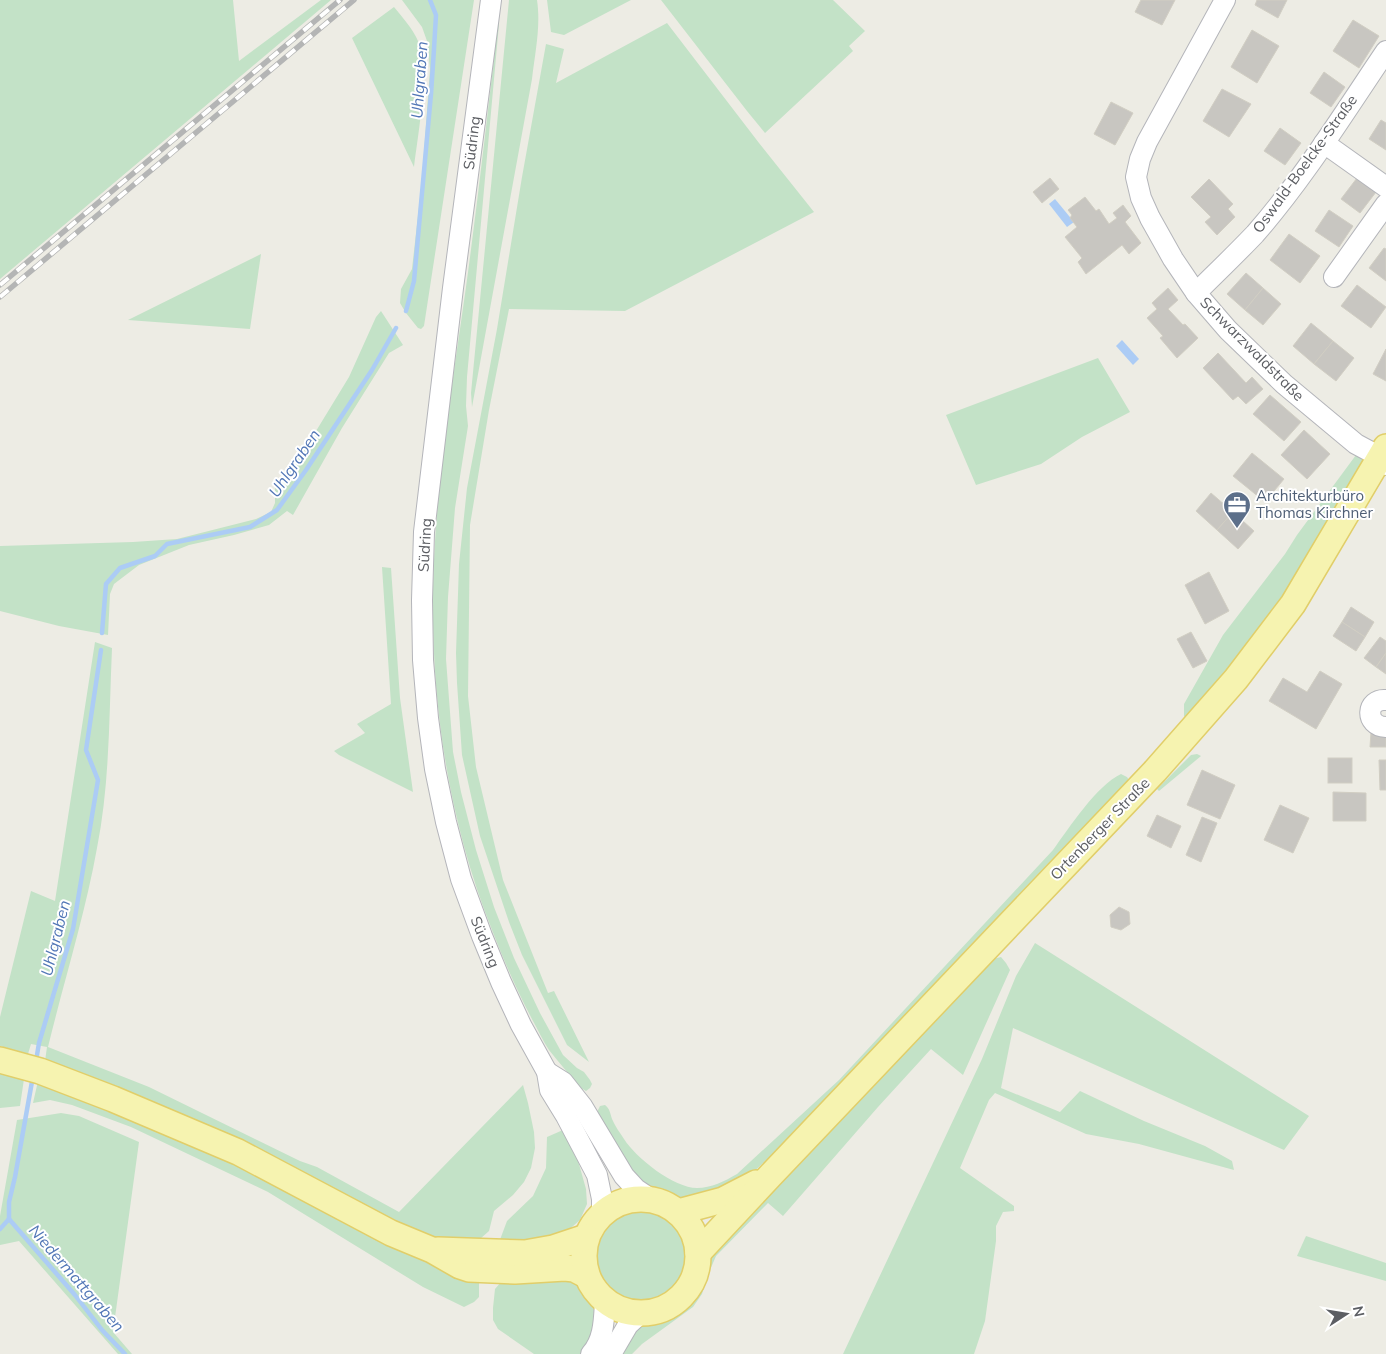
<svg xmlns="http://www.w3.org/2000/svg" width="1386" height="1354" viewBox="0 0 1386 1354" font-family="Mulish,sans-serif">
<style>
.green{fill:#c3e2c7}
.water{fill:#acccf5}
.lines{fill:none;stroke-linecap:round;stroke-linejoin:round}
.stream{stroke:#acccf5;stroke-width:4.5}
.building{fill:#c8c6c1;stroke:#d1cec3}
.minor-casing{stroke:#b4b5ba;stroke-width:22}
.major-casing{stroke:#e1ce69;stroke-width:28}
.minor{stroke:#fff;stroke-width:20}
.major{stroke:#f6f3b0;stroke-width:25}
.rail-casing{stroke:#b4b5b5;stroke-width:5.5}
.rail{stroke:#fff;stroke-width:4;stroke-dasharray:11;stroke-linecap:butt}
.labels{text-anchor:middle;stroke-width:4;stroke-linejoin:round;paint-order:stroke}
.street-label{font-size:15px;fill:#5c5e63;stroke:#fff}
.service-label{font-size:15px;fill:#4e5e75;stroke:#fff;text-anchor:start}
.water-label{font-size:16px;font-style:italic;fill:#5176b6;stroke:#fff}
</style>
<rect width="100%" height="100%" fill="#edece4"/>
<g class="green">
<polygon points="0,0 233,0 239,61 321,0 331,0 0,279"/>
<polygon points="402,0 474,0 424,326 421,329 418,328 406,313 400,303 401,289 412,269 422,180 430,69 427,41 422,27"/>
<path d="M509,0H537C541,26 535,53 532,79L472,407L471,393Z"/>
<polygon points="547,0 631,0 564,35 551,32"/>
<polygon points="661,0 833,0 865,31 849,46 853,51 765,133 747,111"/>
<path d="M394,7C402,17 413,29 418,41C430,71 418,134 414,167L352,38Z"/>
<path d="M498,23L499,24L467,377L466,406L468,426L455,508L448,597L446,659L453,752L461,792L476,850L494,907L514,958L540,1013L563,1055L577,1068L584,1072L590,1080L592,1084L590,1088L586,1091L581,1088C570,1075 559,1063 549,1050C543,1041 538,1030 533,1021C517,991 504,961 492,930C449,822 431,705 433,589C435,488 452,387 466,287C478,199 488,111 498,23Z"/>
<polygon points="667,23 759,143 814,212 625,311 509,309 489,410 470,525 468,696 476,767 503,880 548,993 554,991 589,1062 567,1045 522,955 509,922 480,836 462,755 457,683 456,653 459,564 467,488 497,329 522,177 546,44 564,49 556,83"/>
<polygon points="261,254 250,329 128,320"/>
<polygon points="381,311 403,345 389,353 342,428 293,515 287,511 269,525 234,535 189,545 139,565 114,584 110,594 108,635 59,626 0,611 0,546 133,542 177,539 256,519 271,512 275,503 275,485 313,436 349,377 376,317"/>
<polygon points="1098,358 1130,412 1082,437 1041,464 976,485 946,415"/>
<path d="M1356,455L1363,459C1352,481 1341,503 1329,524C1288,593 1238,658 1186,718L1184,716V704L1223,635L1285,554L1297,535Z"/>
<polygon points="382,567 391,568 400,698 413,792 339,755 334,751 365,733 357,724 391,704"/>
<path d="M95,642L112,648C109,714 110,783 97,848C85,915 64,981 48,1047L149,1087L300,1161L317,1167L399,1212L523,1085L528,1103L534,1132L535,1148L531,1168L524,1182L513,1195L494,1211L489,1231L480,1239L472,1242L435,1238L392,1222L325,1185L204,1124L124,1089L45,1061L47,1047L31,1044L28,1054L0,1046V1017L31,891L55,901Z"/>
<polygon points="1197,754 1201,756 1159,791 1157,789 1191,755"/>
<path d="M1121,774L1127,777L1130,782L790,1138L748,1177L714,1194L681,1198L649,1185L629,1171L597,1112L600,1106L605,1105C610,1109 610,1113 612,1119C615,1126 620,1133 624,1139C636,1158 674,1188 697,1188C711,1188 725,1181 737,1174L839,1080L1053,850C1069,828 1097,785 1121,774Z"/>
<polygon points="1035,943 1309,1116 1284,1150 1013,1028 1001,1088 1060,1112 1080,1091 1144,1121 1205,1146 1232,1161 1234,1170 1139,1144 1086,1134 995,1093 989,1100 960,1168 1014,1206 1014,1211 1003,1212 996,1226 996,1241 985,1321 974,1354 843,1354 982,1059 1016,976"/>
<polygon points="1001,957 1006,963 1010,970 963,1075 931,1049 878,1107 783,1216 768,1203 716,1256 707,1277 702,1294 693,1307 642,1344 632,1354 620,1354 634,1332 643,1325 678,1311 687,1302 702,1282 706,1267 711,1256 721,1239 779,1186 863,1094 993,959"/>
<polygon points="0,1067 24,1079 20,1106 0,1108"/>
<polygon points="38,1081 115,1108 471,1274 479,1283 479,1297 474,1302 464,1307 423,1287 268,1192 131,1127 72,1105 50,1100 33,1103"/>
<polygon points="61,1113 79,1116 139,1142 113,1332 132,1354 118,1354 19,1241 0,1245 0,1216 17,1120"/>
<polygon points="563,1130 577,1157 586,1189 587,1204 580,1220 565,1233 529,1245 498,1245 507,1221 533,1196 546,1168 547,1137"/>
<circle cx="641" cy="1256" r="47"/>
<polygon points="1306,1236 1386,1263 1386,1281 1297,1256"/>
<path d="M569,1278C581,1289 597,1301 598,1320C598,1327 589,1346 586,1354H534L498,1329L493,1320V1308L495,1289L501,1282Z"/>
</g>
<g class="water">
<polygon points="1055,199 1074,222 1067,227 1049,204"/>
<polygon points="1122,340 1139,359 1133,365 1116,346"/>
</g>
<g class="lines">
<g class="stream">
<polyline points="406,311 414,281 431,94 434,49 436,15 430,0"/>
<polyline points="102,633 106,584 120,568 155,556 167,544 250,527 277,510 306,470 372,370 396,328"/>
<polyline points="36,1061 39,1043 73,929 98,780 86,750 101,650"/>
<polyline points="9,1219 75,1295 102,1330 125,1354"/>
<polyline points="0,1229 9,1219 9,1202 15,1177 33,1076"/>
</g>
</g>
<g class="building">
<polygon points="1141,0 1175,0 1162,25 1135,12"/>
<polygon points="1257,0 1287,0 1278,18 1255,5"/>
<polygon points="1353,20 1379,36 1359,68 1333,51"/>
<polygon points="1252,30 1279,46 1257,83 1231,67"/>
<polygon points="1324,72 1345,87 1331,107 1310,93"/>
<polygon points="1222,89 1251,104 1229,137 1203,121"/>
<polygon points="1111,102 1133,113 1115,145 1094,134"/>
<polygon points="1381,120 1386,123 1386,150 1369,139"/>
<polygon points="1280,128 1301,143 1285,165 1264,151"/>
<polygon points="1050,178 1059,189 1042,203 1033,192"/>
<polygon points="1357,178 1376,192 1360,213 1341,199"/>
<polygon points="1209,179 1233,204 1228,209 1235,217 1217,235 1205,222 1211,217 1191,197"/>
<polygon points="1085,197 1096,211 1099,209 1109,224 1117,218 1113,213 1123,205 1131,216 1125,222 1141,243 1129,254 1122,245 1086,274 1078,262 1082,258 1065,237 1077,227 1070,218 1072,215 1068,210"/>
<polygon points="1329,210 1353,226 1339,247 1315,231"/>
<polygon points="1289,234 1320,256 1300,283 1270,260"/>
<polygon points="1384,248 1386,249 1386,281 1369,268"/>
<polygon points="1246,273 1263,288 1245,310 1227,294"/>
<polygon points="1357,285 1386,307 1371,328 1341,306"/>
<polygon points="1168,288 1178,300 1168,309 1183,325 1185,324 1198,338 1177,358 1160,338 1163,336 1147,318 1157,309 1152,303"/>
<polygon points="1263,288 1281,304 1263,325 1245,310"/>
<polygon points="1311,323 1333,341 1314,364 1293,346"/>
<polygon points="1333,341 1354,358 1336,381 1314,364"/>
<polygon points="1386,349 1386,381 1373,374"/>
<polygon points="1218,353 1246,383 1252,377 1263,389 1246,404 1238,396 1233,400 1203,368"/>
<polygon points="1270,395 1301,422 1284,441 1253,414"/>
<polygon points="1304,430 1330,454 1307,479 1281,455"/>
<polygon points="1252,453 1284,479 1265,502 1233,476"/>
<polygon points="1211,493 1233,512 1217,530 1196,511"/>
<polygon points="1233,512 1254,531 1238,549 1217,530"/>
<polygon points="1209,572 1229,611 1205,624 1185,585"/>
<polygon points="1351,607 1374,622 1365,637 1342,622"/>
<polygon points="1342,622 1365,637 1356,651 1333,636"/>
<polygon points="1191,632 1207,661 1193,668 1177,639"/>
<polygon points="1380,637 1386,641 1386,653 1376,667 1364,658"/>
<polygon points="1386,653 1386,674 1376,667"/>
<polygon points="1320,671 1342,684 1316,729 1269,701 1283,678 1307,692"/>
<polygon points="1371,732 1386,732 1386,747 1370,747"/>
<rect x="1328" y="758" width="24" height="25"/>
<polygon points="1379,760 1386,760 1386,790 1380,790"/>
<polygon points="1202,770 1235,785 1220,819 1187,805"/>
<polygon points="1333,792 1366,793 1366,821 1333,821"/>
<polygon points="1280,805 1309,818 1293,853 1264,840"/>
<polygon points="1157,815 1181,826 1171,848 1147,836"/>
<polygon points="1202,817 1217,823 1201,862 1186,855"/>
<polygon points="1119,907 1129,912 1130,924 1121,930 1111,927 1110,915"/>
</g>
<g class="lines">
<g class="minor-casing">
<g id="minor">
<polyline points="491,0 453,288 424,532 422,600 423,660 428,718 435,769 446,822 461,879 482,936 501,982 521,1025 547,1072 550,1090 566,1116 597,1175 602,1199 602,1213"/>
<polyline points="1225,0 1147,142 1140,159 1136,177 1141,198 1150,218 1173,259 1196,293 1228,330 1284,384 1356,444 1371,452 1386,465"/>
<polyline points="1324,143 1386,187"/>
<polyline points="1334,277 1386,204"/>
<path d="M1196,293C1215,274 1236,254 1255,234C1304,178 1344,113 1386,51"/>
<path d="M1386,700C1366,698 1364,726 1386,727"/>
<polyline points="547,1072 563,1082 582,1106 624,1176 636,1189 651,1199"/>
<path d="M591,1354C604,1340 604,1319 605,1302"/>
<polyline points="611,1354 628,1325 640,1314"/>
</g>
</g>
<g class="major-casing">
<g id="major">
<polyline points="0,1060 40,1071 113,1099 238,1152 391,1233 432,1250 460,1266 469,1269 515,1271 565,1268 574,1269 586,1275"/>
<circle cx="641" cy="1256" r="57"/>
<polyline points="678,1212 723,1200 756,1183"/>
<polyline points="438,1250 525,1253 553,1248 586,1237"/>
<polyline points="698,1253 769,1177 1155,771 1236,679 1293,604 1386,447"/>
</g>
</g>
<use href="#minor" class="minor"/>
<use href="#major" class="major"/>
<g class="rail-casing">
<g id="rail">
<polyline points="0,285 340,0"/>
<polyline points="0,297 354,0"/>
</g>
</g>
<use href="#rail" class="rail"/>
</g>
<defs>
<g id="office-pin" transform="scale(1.4375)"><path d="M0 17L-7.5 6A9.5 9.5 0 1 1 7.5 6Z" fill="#5c6f8a" stroke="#fff"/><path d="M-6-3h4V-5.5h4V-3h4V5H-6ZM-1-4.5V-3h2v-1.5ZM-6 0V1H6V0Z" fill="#fff"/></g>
</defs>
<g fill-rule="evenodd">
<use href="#office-pin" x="1237" y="505"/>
</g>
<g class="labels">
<g class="street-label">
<text transform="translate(472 143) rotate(-83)" y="5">Südring</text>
<text transform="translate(1305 164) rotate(-54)" y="5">Oswald-Boelcke-Straße</text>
<text transform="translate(1252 349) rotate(45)" y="5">Schwarzwaldstraße</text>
<text transform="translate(425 545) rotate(-87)" y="5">Südring</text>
<text transform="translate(1100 829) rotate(-46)" y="5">Ortenberger Straße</text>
<text transform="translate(485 942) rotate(68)" y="5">Südring</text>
</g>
<g class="service-label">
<text x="1256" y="501">Architekturbüro<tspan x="1256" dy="17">Thomas Kirchner</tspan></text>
</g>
<g class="water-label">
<text transform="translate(419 80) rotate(-86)" y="6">Uhlgraben</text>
<text transform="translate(294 463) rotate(-56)" y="6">Uhlgraben</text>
<text transform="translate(55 938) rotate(-76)" y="6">Uhlgraben</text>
<text transform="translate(77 1278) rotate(49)" y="6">Niedermattgraben</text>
</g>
</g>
<g transform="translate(1346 1314) rotate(78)" stroke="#ffffff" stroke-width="4" paint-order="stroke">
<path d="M0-4L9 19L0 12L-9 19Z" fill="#5c5e63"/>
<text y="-8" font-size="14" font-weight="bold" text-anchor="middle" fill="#5c5e63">N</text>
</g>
</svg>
